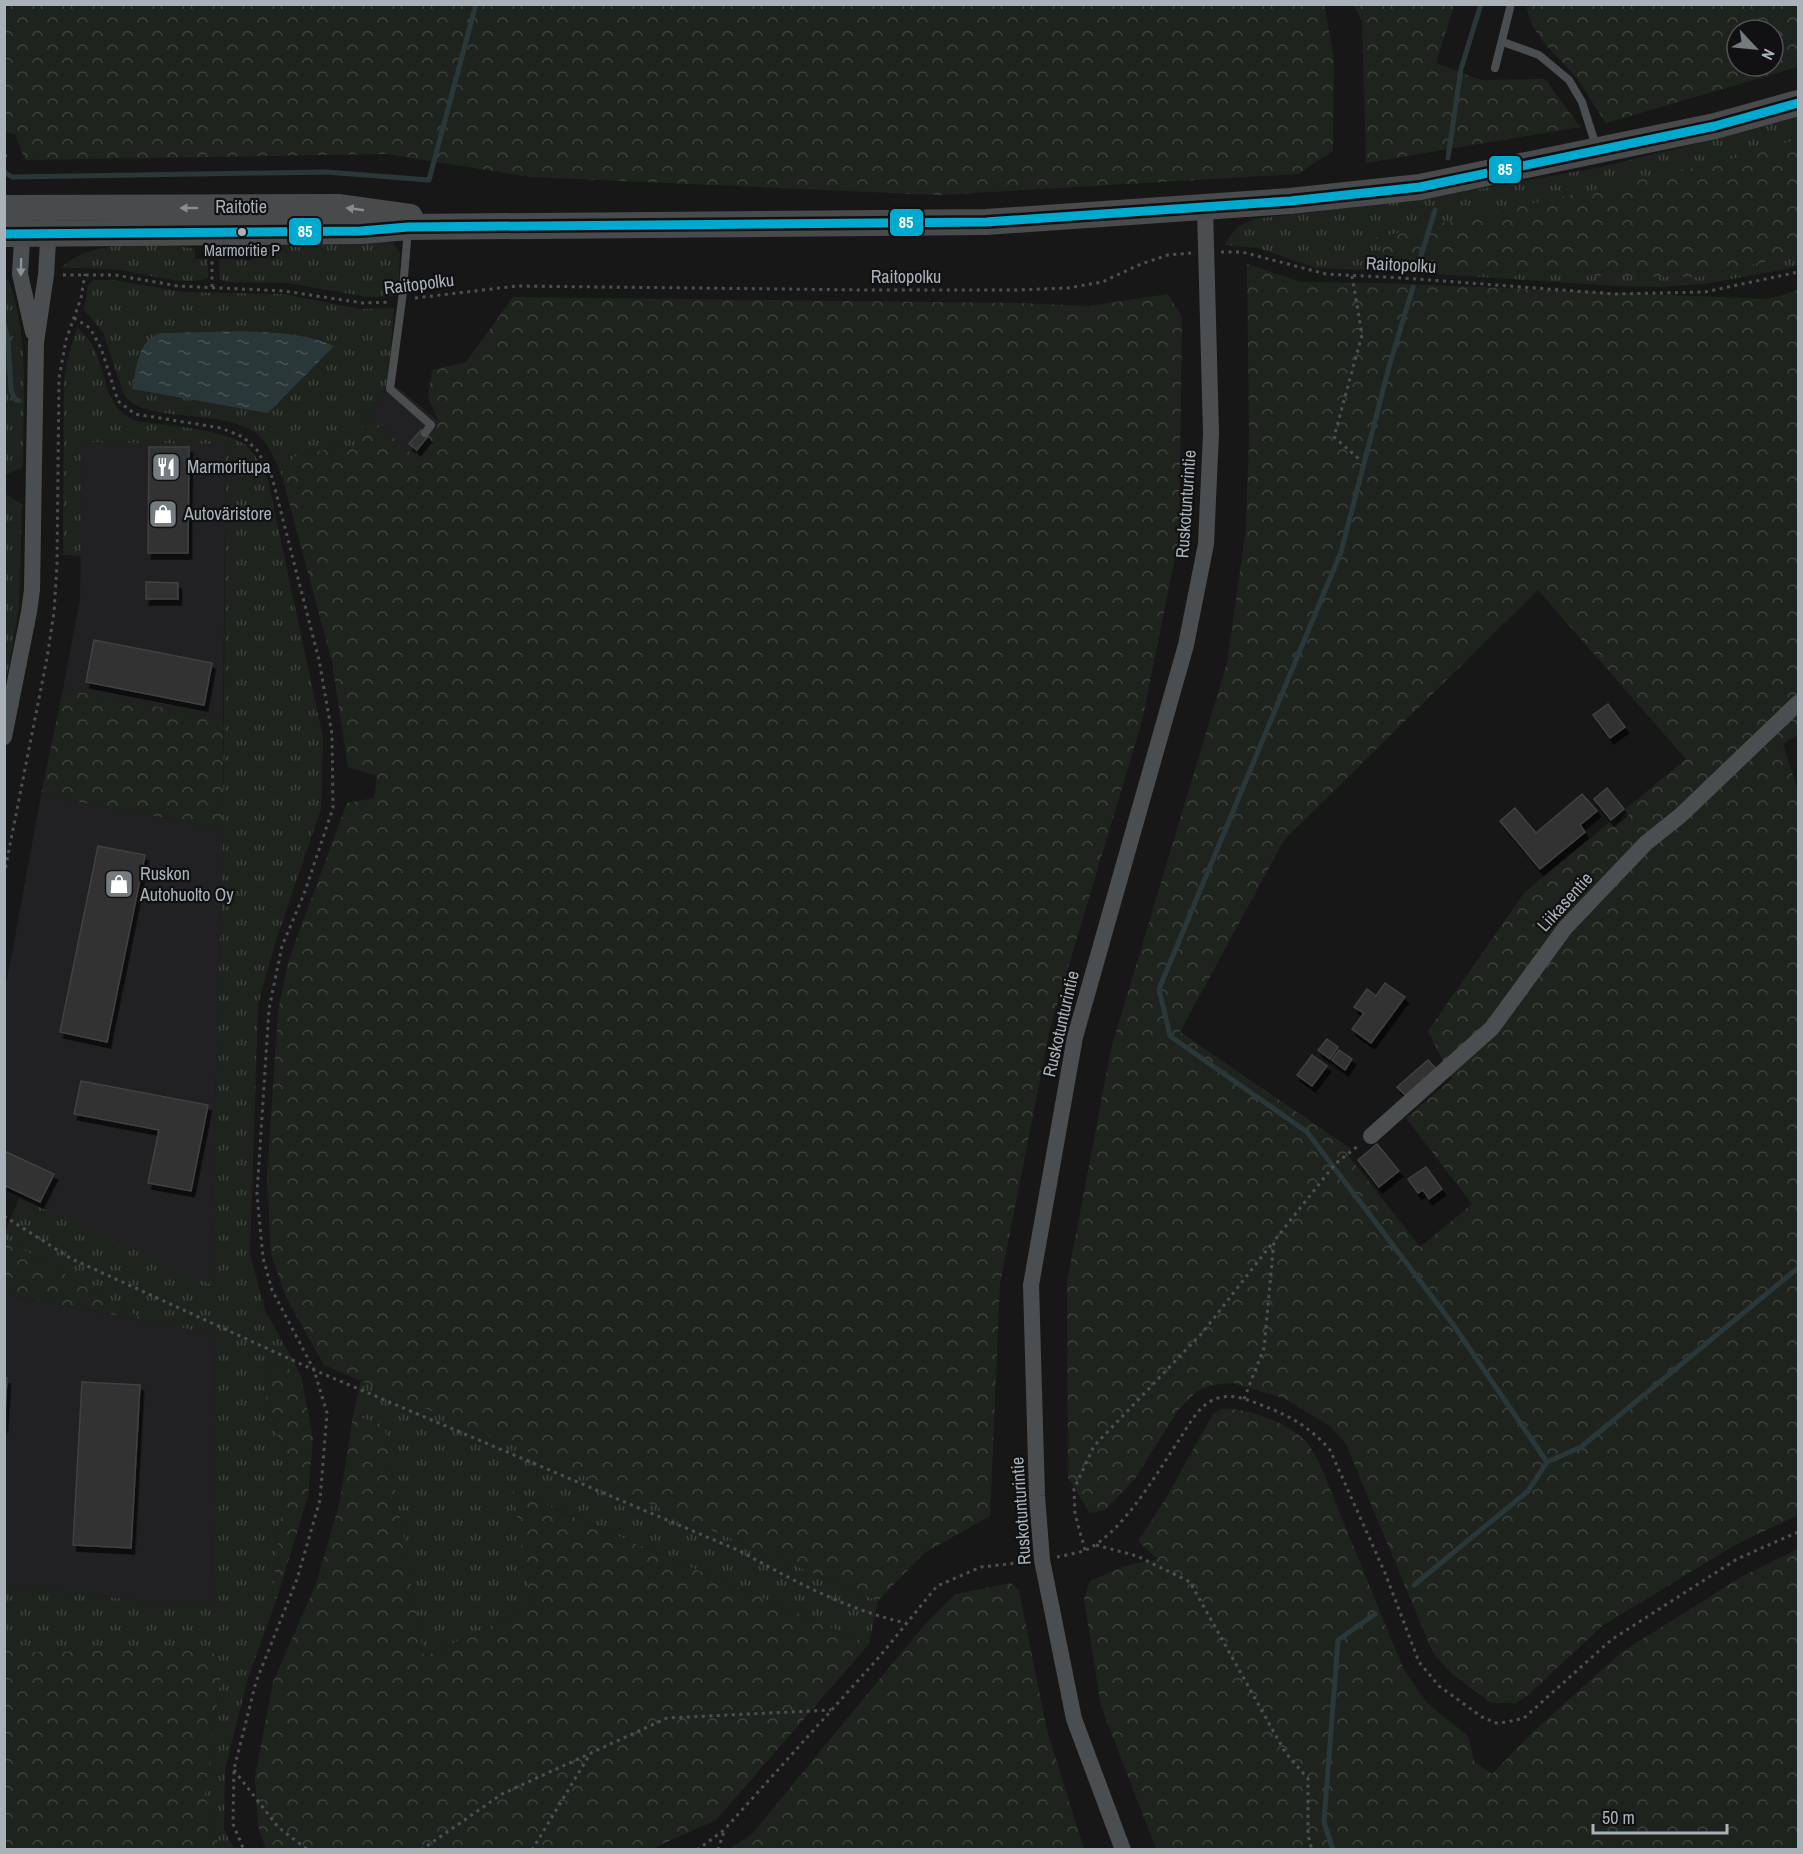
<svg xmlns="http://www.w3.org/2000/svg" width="1803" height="1854" viewBox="0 0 1803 1854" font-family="'Archivo Narrow',sans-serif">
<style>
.built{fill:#212123}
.grass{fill:url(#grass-tufts)}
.forest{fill:url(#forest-crowns);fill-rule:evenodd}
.water{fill:url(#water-ripples)}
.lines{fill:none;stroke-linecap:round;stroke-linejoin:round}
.stream{stroke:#2a3739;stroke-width:5}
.building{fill:#303031;stroke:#3f4243;stroke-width:1.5;filter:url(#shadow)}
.path{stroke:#4d5052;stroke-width:3;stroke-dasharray:3 4.5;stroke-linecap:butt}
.service{stroke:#4b4e50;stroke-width:8}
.minor{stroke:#4b4e50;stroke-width:16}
.primary{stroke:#484a4c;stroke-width:26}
.bus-1-casing{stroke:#111113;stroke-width:14}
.bus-1{stroke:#00a9ce;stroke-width:9}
.oneway{fill:#868e92}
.oneway2{fill:#8c9499}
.bus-dot{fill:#a8b2b8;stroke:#111113;stroke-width:2}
.labels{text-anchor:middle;stroke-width:4.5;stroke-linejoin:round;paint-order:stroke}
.bus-label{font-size:16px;fill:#a8b2b8;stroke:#111113}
.street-label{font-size:18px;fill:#a8b2b8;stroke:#111113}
.poi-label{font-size:18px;fill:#a8b2b8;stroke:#111113;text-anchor:start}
.line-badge{stroke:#111113;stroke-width:2}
.badge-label{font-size:16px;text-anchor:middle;font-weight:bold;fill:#fff}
</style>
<defs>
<pattern id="grass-tufts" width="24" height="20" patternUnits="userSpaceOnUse" patternTransform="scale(1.5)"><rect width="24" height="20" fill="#1e241d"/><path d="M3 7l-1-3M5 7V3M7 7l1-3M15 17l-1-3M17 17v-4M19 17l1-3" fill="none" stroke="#3c413c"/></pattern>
<pattern id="forest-crowns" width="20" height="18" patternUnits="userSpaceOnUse" patternTransform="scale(1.5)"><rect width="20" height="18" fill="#1e241d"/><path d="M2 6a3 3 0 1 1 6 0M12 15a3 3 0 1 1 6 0" fill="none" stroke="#3c413c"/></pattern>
<pattern id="water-ripples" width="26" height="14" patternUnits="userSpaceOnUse" patternTransform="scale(1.5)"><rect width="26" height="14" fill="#2a3739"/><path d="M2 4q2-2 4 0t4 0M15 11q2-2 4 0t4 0" fill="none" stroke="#465254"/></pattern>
<filter id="shadow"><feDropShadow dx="3.5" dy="6" stdDeviation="0" flood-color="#0009"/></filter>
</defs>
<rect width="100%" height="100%" fill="#171717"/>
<g class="built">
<polygon points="395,387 400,389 439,422 412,454 367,415 385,391"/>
<polygon points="82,442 226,443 223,719 63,689 80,599"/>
<polygon points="41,795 223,829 210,1285 5,1192 5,991"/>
<polygon points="4,1294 215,1334 212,1608 5,1586"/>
</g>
<g class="grass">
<polygon points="1798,116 1798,265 1787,269 1704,284 1657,287 1617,286 1404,272 1317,268 1258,248 1224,245 1237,227 1254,219 1423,199 1601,167 1720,138"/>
<polygon points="385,241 394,244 400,253 398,293 396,296 367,297 288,283 226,282 220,279 219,259 253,260 254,249 281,244"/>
<path d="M166,244L195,249V259H208V277C195,289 135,271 117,270C99,268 79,268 61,268C84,243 134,245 166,244Z"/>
<path d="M4,279L9,281C30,340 23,405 23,467L5,475Z"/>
<path d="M93,280H113L183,292L284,294L360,309L394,308L389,373L385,391L364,419L362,450L336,447L294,457L282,476C276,461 269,443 256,433C222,408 145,424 124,395L103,332L84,310L88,285Z"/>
<path d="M77,327C86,336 94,345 98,357C108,385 106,409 137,421C163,425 233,430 249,448C257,457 262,469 268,480L323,738L321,809L275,943L258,1005L250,1254L265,1310L301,1375L270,1360L266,1400L287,1465L272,1599L277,1598L248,1678L225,1769L224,1829L234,1849H223L218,1844L205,1795L221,1675L4,1649L5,1586L212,1608L215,1334L146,1321L5,1239V1232L19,1198L210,1284L223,829L226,444L82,442L81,556L63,555L64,380L67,361Z"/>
<polygon points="5,494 22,504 19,609 5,689"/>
<polygon points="361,1380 878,1601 869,1644 514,1491 531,1607 424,1657 384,1425 353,1415"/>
</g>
<g class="forest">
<polygon points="1324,4 1334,58 1333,151 1298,174 939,195 530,177 387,154 25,160 15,134 5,132 5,5"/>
<polygon points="1354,5 1454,5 1436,63 1481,80 1545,79 1580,127 1366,163 1362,21"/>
<path d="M1527,5H1798V67L1606,123C1596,109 1588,94 1578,80C1562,58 1527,34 1527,5ZM1737,30H1773V66H1737Z"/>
<polygon points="1798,139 1798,252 1773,260 1698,277 1603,276 1389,264 1375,238 1720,162"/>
<path d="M1247,264L1301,282L1380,283L1768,299L1798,290V734L1783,744L1798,791V1515L1735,1545L1602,1626L1526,1697L1516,1703H1491L1452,1674L1433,1653L1345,1442L1330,1426L1283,1398L1233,1383L1212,1385L1197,1391L1178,1410L1134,1480L1105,1510L1090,1513L1068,1478L1067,1282L1111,1049L1227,663L1246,528L1249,439ZM1538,590L1686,759L1524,893L1428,1031L1452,1079L1406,1118L1472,1204L1420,1247L1347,1154L1351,1149L1180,1032L1284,840Z"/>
<polygon points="1168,294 1182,317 1179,538 1142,721 1050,1028 1000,1284 990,1516 924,1553 878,1601 324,1365 286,1297 271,1254 267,1177 278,1011 289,959 347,803 374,798 377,776 348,767 332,662 282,476 294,457 337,447 361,450 364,419 367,415 412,454 439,422 428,398 432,370 466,362 513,297 1018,303 1089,306"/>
<polygon points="63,689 223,719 223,829 41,795"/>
<polygon points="4,1239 5,1239 146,1321 5,1294"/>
<polygon points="270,1360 301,1375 313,1439 308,1496 277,1598 272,1599 287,1465 266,1400"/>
<path d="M1221,1409C1246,1407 1292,1424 1308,1444C1312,1449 1314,1455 1318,1460L1404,1670L1427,1703L1468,1736L1474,1761L1492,1774L1536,1729L1622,1652L1741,1577L1798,1549V1849H1156L1101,1706L1084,1599L1090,1581L1125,1566L1158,1559L1138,1541L1165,1500L1213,1414Z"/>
<polygon points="353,1415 384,1425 424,1657 531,1607 513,1491 869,1644 716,1820 651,1849 266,1849 258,1826 255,1777 273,1682 316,1584 340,1501"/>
<polygon points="1011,1583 1019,1591 1047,1730 1084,1849 730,1849 752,1834 926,1623 955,1594"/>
<polygon points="4,1649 33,1652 212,1649 221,1675 205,1795 218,1844 223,1849 5,1849"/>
</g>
<path class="water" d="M161,333C210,333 290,325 334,346L268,413L132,389C137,368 137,340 161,333Z"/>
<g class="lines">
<g class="stream">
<polyline points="1448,158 1461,69 1481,4"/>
<polyline points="4,172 12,177 326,172 429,180 476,4"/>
<polyline points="1416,272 1435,210"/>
<polyline points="1413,287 1389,367 1341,552 1159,989 1170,1036 1307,1132 1452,1323 1547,1462 1528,1491 1414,1585"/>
<polyline points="4,323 8,340 11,390 15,399 19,401"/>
<polyline points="1547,1462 1581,1447 1798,1268"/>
<polyline points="1333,1850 1324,1822 1338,1640 1375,1614"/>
</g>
</g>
<g class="building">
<polygon points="421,430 428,436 417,450 409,444"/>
<polygon points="149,447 189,447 188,553 148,553"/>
<polygon points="146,582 178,583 178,599 146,599"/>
<polygon points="94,640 212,663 204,705 86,682"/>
<polygon points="1608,704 1625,727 1610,738 1593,715"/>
<polygon points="1607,788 1624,809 1611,820 1594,799"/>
<polygon points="1582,794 1597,811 1580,825 1585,832 1540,869 1500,821 1515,808 1536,833"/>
<polygon points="98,846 145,855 107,1042 60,1032"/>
<polygon points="1385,983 1405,997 1371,1043 1352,1029 1364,1013 1354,1007 1367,989 1376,996"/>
<polygon points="1327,1039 1338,1047 1330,1059 1318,1050"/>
<polygon points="1339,1050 1352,1059 1345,1070 1332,1060"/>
<polygon points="1312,1055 1327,1066 1312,1086 1297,1075"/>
<polygon points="1428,1060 1437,1070 1407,1097 1397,1087"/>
<polygon points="81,1081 208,1105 191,1191 148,1183 159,1130 74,1114"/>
<polygon points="1377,1144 1399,1171 1379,1187 1358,1160"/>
<polygon points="4,1151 54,1174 40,1202 4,1185"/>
<polygon points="1426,1167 1442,1189 1429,1199 1423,1190 1418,1193 1408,1179"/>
<polygon points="4,1378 7,1378 4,1427"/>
<polygon points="82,1382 140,1385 131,1548 73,1545"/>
</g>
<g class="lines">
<g class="path">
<polyline points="4,156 9,155"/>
<polyline points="1221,252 1242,252 1326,274 1403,278 1615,294 1705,292 1798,272"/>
<polyline points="63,275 115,275 178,286 284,291 363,303 391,302"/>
<polyline points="1352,276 1362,335 1334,437 1359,459"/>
<polyline points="212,287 212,253"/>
<polyline points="415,298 517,286 866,290 1017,290 1068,288 1102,282 1141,264 1168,255 1191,253"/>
<polyline points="74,318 90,328 101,348 118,401 135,414 221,428 243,437 257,450 272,477 319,660 332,734 333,808 304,894 282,946 269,1009 257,1194 263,1258 272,1290 314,1370 327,1413 320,1500 297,1579 256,1682 234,1769 233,1824 244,1850"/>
<polyline points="4,875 47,658 54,612 57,565 59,378 66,340 81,298 85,274"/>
<path d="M4,1216L70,1258L314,1370L740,1551C792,1580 847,1610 906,1623"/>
<polyline points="1244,1399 1264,1348 1274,1241 1335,1164 1358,1146"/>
<polyline points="1096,1545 1137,1556 1190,1582 1285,1752 1308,1779 1308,1835 1312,1850"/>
<polyline points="1085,1550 1075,1514 1074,1489 1094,1446 1203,1332 1274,1241"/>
<path d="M1057,1557C1067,1555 1079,1553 1088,1549C1125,1530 1158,1471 1181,1437C1190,1423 1200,1403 1218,1398C1234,1393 1251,1401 1266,1407C1291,1416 1313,1430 1330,1450L1385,1573L1419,1662L1439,1686L1482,1717L1496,1723L1507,1722L1524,1718L1611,1640L1737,1559L1798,1532"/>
<polyline points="234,1770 278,1827 308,1850"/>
<polyline points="421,1850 502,1794 667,1718 831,1710"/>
<polyline points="532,1850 590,1754"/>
<polyline points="697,1850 724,1830 880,1656 937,1586 981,1567 1027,1562"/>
<polyline points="718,1850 724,1831"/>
</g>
<g class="service">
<polyline points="1503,42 1539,55 1569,80 1582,102 1596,146"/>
<polyline points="1495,68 1511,4"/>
<polyline points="408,229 402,300 390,389 431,425 425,433"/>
</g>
<g class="minor">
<polyline points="23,224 20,274 33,332"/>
<polyline points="4,737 29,612 32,590 36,342 46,275 49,225"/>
<polyline points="1371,1136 1492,1028 1565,928 1646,843 1681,815 1798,703"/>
<polyline points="1123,1850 1074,1719 1042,1560 1037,1496 1031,1285 1075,1037 1186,645 1206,544 1211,433 1205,208"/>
</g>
<g class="primary">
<polyline points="4,208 338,207 410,217"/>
<polyline points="4,234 361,231 408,227 986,222 1290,201 1420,187 1715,126 1798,103"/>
</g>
<g class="bus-1-casing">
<polyline id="bus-1" points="4,234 361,231 408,227 986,222 1290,201 1420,187 1715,126 1798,103"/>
</g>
<use href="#bus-1" class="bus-1"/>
</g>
<defs><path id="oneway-solid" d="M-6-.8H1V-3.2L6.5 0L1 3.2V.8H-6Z" transform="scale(1.5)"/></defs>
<g class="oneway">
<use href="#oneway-solid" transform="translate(189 208) rotate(180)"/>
<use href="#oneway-solid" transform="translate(355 209) rotate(-172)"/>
</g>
<use class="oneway2" href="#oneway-solid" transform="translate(21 267) rotate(91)"/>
<defs>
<g id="restaurant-square" transform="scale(1.5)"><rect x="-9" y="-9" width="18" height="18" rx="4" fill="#757c80" stroke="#111113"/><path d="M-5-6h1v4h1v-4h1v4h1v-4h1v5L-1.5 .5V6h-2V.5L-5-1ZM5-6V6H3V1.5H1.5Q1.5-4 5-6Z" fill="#fff"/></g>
<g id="shop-square" transform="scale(1.5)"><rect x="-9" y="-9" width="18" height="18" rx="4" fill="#757c80" stroke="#111113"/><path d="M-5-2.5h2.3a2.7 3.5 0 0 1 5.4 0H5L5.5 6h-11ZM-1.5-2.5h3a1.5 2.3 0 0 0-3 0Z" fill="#fff"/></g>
</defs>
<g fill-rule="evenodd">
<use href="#restaurant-square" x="166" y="467"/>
<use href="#shop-square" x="163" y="514"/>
<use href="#shop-square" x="119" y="884"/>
</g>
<circle class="bus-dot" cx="242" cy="232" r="5"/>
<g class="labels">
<g class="bus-label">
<text x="242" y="256">Marmoritie P</text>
</g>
<g class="street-label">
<text x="241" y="213">Raitotie</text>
<text transform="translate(1401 265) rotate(3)" y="6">Raitopolku</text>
<text x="906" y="283">Raitopolku</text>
<text transform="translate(419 284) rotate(-7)" y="6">Raitopolku</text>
<text transform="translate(1186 504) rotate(-86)" y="6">Ruskotunturintie</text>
<text transform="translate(1565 902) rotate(-48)" y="6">Liikasentie</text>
<text transform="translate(1061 1024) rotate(-77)" y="6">Ruskotunturintie</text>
<text transform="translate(1021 1511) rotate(-94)" y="6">Ruskotunturintie</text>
</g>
<g class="poi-label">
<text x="187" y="473">Marmoritupa</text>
<text x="184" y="520">Autoväristore</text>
<text x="140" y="880">Ruskon<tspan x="140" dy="21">Autohuolto Oy</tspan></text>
</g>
</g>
<g class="line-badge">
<rect x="1488" y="155" width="34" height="29" rx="6" fill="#00a9ce"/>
<rect x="889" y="208" width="35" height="29" rx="6" fill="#00a9ce"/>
<rect x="288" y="217" width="34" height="29" rx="6" fill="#00a9ce"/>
</g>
<g class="badge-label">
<text x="1505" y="175">85</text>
<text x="906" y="228">85</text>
<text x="305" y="237">85</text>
</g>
<rect width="1803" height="1854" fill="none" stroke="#a8b2b8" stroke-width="12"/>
<g transform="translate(1755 48) rotate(116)"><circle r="28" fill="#111113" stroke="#4d5155" stroke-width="1.5"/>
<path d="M0-4.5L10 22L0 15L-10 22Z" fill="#757c80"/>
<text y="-9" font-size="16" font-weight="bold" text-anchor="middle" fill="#a8b2b8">N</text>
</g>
<path d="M1593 1824v9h134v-9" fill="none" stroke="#a8b2b8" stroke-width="3"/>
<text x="1602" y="1824" font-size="18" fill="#a8b2b8" stroke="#111113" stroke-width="4.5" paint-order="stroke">50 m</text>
</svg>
